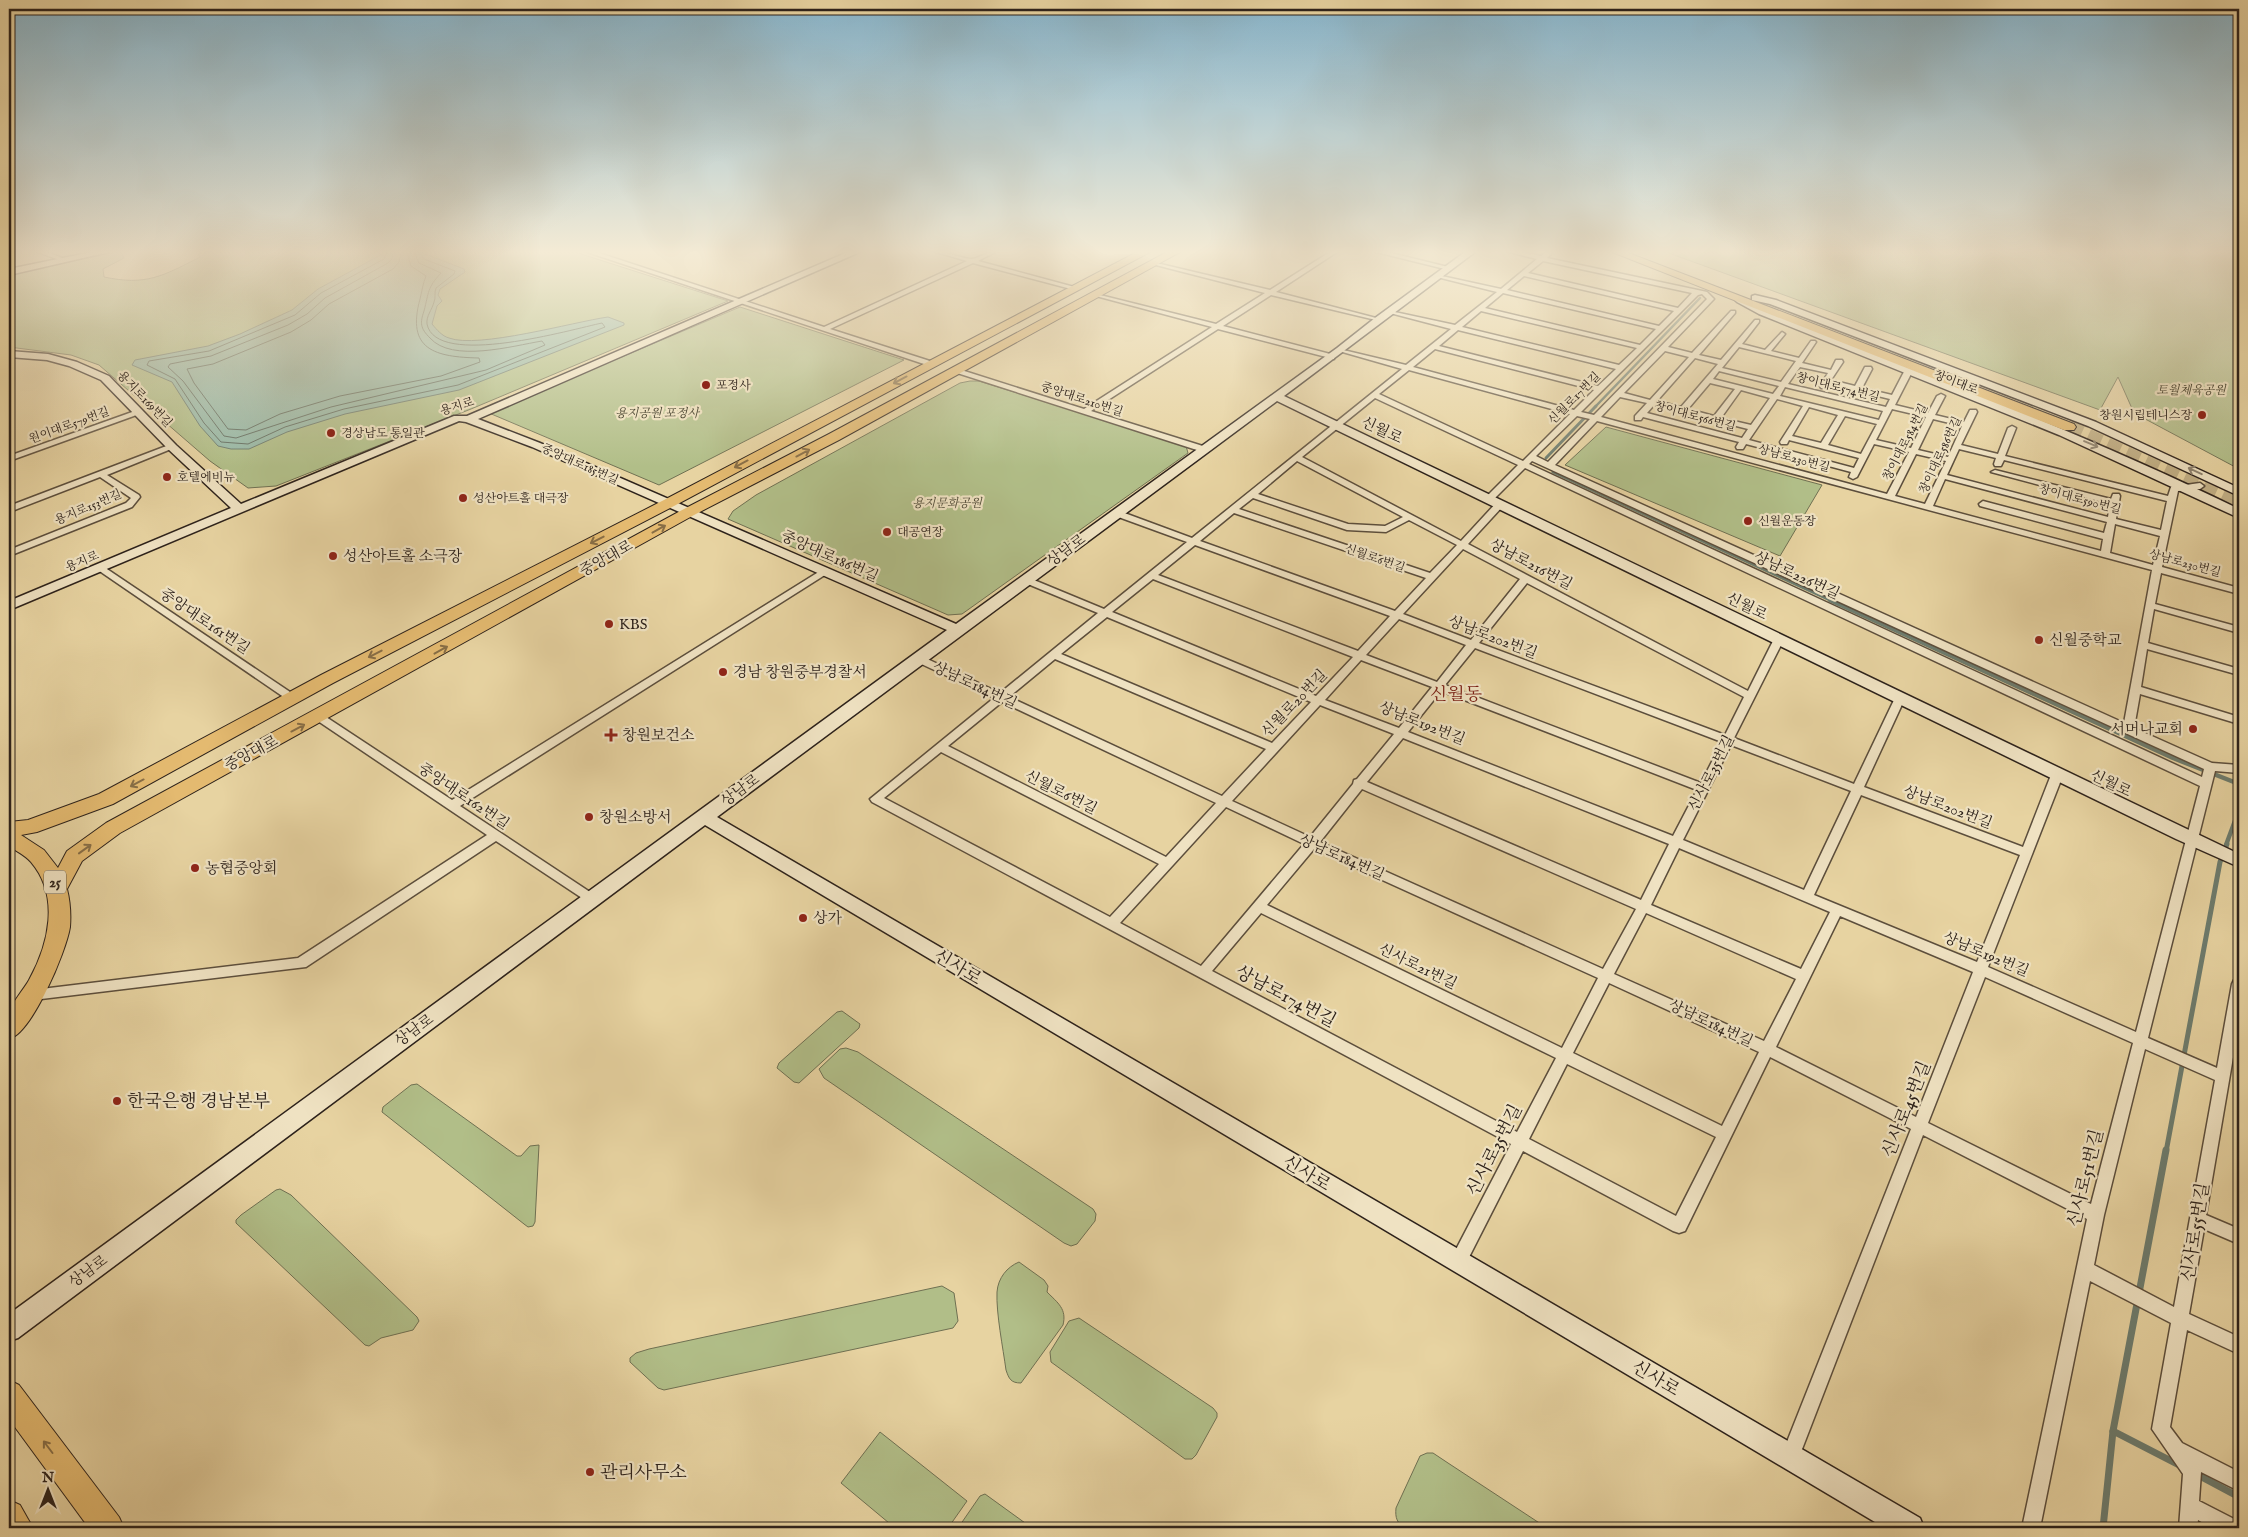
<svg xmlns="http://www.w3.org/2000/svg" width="2248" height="1537" viewBox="0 0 2248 1537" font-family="'IM FELL English','Noto Serif KR',serif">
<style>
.green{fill:#b1be88;stroke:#6f7052}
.water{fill:#97b8a6;stroke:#6d7c6e}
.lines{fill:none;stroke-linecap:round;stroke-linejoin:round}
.shore{stroke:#626d60;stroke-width:1}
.stream-far4{stroke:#6d7c6e;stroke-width:2.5}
.stream-far3{stroke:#6d7c6e;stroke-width:3}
.stream-far2{stroke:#6d7c6e;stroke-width:4.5}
.stream-far1{stroke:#6d7c6e;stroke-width:5}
.stream{stroke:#6d7c6e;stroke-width:7}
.primary-tunnel{stroke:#c2b086;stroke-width:14;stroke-dasharray:14 7;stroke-linecap:butt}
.street-casing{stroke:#5c4e3c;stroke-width:3}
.secondary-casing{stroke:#2d221b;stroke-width:3}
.primary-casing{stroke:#2d221b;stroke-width:2}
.street{fill:#efe2c2;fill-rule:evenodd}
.secondary{fill:#efe2c2;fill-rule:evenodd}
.primary{fill:#e4ba70;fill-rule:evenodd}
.oneway{stroke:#886e46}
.oneway2{stroke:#8e826e}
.poi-dot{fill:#8f2418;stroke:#efe2c2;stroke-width:2}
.labels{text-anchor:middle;stroke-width:4.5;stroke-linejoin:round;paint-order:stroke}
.far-street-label{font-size:12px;fill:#2d221b;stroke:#efe2c2}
.far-poi-label{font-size:12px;fill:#2d221b;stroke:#efe2c2;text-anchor:start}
.far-park-label{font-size:12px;font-style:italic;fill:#4e4936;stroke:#efe2c2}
.shield{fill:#efe2c2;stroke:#675c4d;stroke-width:1}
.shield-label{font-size:14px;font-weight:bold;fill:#2d221b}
.street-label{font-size:15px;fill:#2d221b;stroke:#efe2c2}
.poi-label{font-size:15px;fill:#2d221b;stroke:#efe2c2;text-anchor:start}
.quarter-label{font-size:18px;fill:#7a1f14;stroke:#efe2c2}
.near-street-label{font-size:18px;fill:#2d221b;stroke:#efe2c2}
.near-poi-label{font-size:18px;fill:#2d221b;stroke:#efe2c2;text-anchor:start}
</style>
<rect width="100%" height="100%" fill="#e7d3a1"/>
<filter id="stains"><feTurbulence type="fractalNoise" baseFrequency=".004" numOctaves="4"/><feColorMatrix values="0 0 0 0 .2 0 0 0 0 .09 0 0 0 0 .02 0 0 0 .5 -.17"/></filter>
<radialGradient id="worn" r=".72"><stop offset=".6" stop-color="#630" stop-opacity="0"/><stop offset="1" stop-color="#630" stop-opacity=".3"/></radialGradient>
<g class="green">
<path d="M116,252H121L124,258L103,269L104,277C146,286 163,276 200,257L198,254L207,252H575L728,301L471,409L276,486L248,488L210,461L99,365L71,355L9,347V274Z"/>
<polygon points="1666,252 2239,252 2239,469 2134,413 2118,377 2100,410"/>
<polygon points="740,307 904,360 659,485 489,413"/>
<polygon points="970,381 979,381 1186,446 1188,453 962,614 948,615 728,519 733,511 756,495 960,383"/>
<polygon points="1606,427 1822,485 1780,556 1565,465"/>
<polygon points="842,1011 860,1024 859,1028 799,1083 794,1082 777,1068 779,1063 837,1012"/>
<polygon points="846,1048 858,1052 1093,1209 1096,1214 1095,1221 1077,1244 1071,1246 1064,1243 824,1078 819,1069 840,1049"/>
<polygon points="417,1084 517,1156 521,1156 530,1146 539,1145 535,1222 533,1226 528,1227 524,1224 382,1112 383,1107 411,1085"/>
<polygon points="280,1189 291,1195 417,1317 419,1321 413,1330 381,1338 369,1346 365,1345 236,1223 236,1220 241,1215 276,1190"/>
<path d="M1019,1262L1044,1280L1048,1286L1047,1292C1058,1303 1067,1309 1063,1325L1021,1383C1011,1383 1009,1379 1006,1370C1003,1348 996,1313 997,1292C998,1278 1007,1267 1019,1262Z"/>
<polygon points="942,1286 954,1293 958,1321 953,1328 664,1390 658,1388 630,1362 630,1358 636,1353 649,1349"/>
<polygon points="1079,1318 1213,1408 1217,1413 1217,1417 1196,1455 1192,1459 1185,1459 1051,1362 1050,1352 1069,1321"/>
<polygon points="880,1432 967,1501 948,1528 895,1528 841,1483"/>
<path d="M1427,1453H1433L1448,1463L1547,1528H1405C1397,1523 1395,1518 1396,1508L1420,1456Z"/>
<polygon points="985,1494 1032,1528 958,1528 980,1496"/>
</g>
<path class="water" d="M386,252H420L464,269L465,272L440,289L438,295L442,301L437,306L432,324C437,330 442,336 449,338C478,349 573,322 608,317L624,323V325L459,390L345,414L287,432L249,449H231L218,446L200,426L172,382L132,365L135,360L208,346L240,334L292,310L318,289Z"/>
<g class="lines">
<g class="shore">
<path d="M387,252L384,259L321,293L295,315L209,351L149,361L147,365L175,379L204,423L221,442L248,444L285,427L344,409L458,385L605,327L602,323C573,329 436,369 427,324C426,316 432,310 434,302C436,298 434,293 436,288L454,274L455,271L424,259L420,252"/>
<path d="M393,252L392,259L388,263L325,298L307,314L288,325L211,356L170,364L168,367L183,381L224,436L236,438L331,407L486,370L545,345L542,341C512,346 452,363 430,338C420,328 420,323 424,311C429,292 427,288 441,273L419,263L414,252"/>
<path d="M401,252L399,262L393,269L329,304L311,320L291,332L213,364L187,369L194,383L228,429L246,430L280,414L340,396L441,376L480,362L479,358C435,357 406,350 420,299C422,291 423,283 426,276L411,266L407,252"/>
</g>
<polyline class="stream-far4" points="1595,407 1700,298"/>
<g class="stream-far3">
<polyline points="1546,458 1596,406"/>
<polyline points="1553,472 1832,601"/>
</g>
<g class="stream-far2">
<polyline points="1830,600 2173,758 2239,784"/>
<polyline points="2226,845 2239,810"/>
</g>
<polyline class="stream-far1" points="2166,1152 2220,862 2227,844"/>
<g class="stream">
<polyline points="2113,1431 2181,1466"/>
<polyline points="2196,1474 2239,1497"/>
<polyline points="2103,1528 2113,1431 2166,1150"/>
</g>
<polyline class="primary-tunnel" points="2069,427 2239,505"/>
<g class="street-casing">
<g id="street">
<polygon points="38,252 47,252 67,260 62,261"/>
<path d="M587,252H596L824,327L967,261L936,252C948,252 963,259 972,259C980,258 985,252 995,252L978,261L1078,288L1075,290L973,263L830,329L933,362V366H930Z"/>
<polygon points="1330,252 1337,252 1276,292 1380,319 1380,321 1271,295 1223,326 1334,355 1334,359 1218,329 1091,411 1206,447 1206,451 1200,451 951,371 958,369 1084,409 1212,327 1096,296 1096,294 1216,324 1265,293 1152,264 1152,262 1270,290"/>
<polygon points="1376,252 1387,252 1452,268 1449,270"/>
<path d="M1509,252H1521L1541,256L1546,252H1553L1547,258L1707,292L1714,299L1713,300L1668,347L1692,353L1731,311H1735V313L1699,355L1721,360L1755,320H1759V322L1742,344L1765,350L1782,332L1785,334L1771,351L1799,358L1811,341H1815L1816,342L1802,363L1831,370L1836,360H1842L1843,362L1831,380L1855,386L1865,367H1871L1872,369L1862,388L1892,395L1906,368H1912L1913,370L1895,405L1928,413L1937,396L1941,394L1945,396L1935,415L1964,422L1970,410H1976L1977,412L1961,445L1998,454L2008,428L2012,426L2016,428L2005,456L2168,496L2171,487L2200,483L2204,486L2200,489L2178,491L2162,567L2239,588V594L2161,573L2155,604L2239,627V633L2154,609L2148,643L2239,669V675L2147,649L2141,687L2239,717V724L2140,694L2134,728L2212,763L2239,765V773L2215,771L2148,1038L2217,1068L2232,984L2234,980L2239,979V1022L2206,1215L2239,1229V1244L2204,1229L2189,1314L2239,1337V1354L2187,1330L2170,1427L2182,1443L2239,1472V1491L2201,1472L2199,1501L2238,1521L2239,1528H2212L2198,1520L2197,1528H2179L2183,1474L2152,1429L2171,1323L2090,1281L2040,1528H2022L2087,1219L1923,1135L1799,1457L1796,1463L1790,1466L1784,1463L1781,1457L1911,1129L1770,1057L1685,1231L1679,1233L1673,1231L1523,1151L1464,1267L1458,1269L1452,1267L1450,1261L1511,1144L872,802L870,799L994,698L915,661L914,659L915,657H923L1000,693L1098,613L1023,582V578H1029L1104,609L1187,542L1113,515V511H1119L1192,538L1402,369L1339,351V349L1406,365L1451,329L1390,313V311L1455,325L1497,292L1437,277V275L1501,289L1537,259ZM1543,261L1692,293L1678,308L1528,273ZM1524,276L1674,311L1659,326L1507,290ZM1503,293L1656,329L1640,345L1485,308ZM1702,294L1707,299L1594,415L1581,412L1698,295ZM1481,311L1637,348L1619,365L1462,327ZM1458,330L1616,369L1598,386L1439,346ZM1739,347L1796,361L1781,382L1722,368ZM1435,349L1594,390L1574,410L1413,367ZM1665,351L1689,357L1650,400L1624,393ZM1695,358L1718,364L1681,407L1657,401ZM1800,367L1828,373L1820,386L1821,388H1827L1829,384L1890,399L1886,407L1788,384ZM1409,370L1570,414L1523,461L1379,394ZM1719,371L1779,386L1773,394L1713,379ZM1710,383L1735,389L1714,416L1688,409ZM1785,387L1883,411L1879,420L1780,396ZM1741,390L1770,398L1751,425L1721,418ZM1620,397L1647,403L1635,416V420H1641L1643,417L1739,442L1736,447L1737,449H1743L1746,444L1851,472L1849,477L1853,479L1857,477L1874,444L1909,452L1887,494L1601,417ZM1375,398L1518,465L1486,497V501H1492L1525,468L2200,786L2136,1032L1988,967L2063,775L2061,772L2057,771L2051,775L2023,847L1864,787L1905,698L1904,696H1896L1895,698L1854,784L1734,738L1784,639L1783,637H1775L1748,691L1468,544L1503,506V502H1497L1461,541L1302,457ZM1777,399L1803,406L1780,442L1781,444H1787L1789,440L1859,458L1854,468L1749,440ZM1654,405L1748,429L1742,438L1647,413ZM1809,407L1838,415L1821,443L1792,436ZM1892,409L1926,417L1911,448L1876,440ZM1577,416L1590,419L1548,462L1536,456ZM1845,416L1877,424L1861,454L1828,445ZM1933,419L1962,426L1948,457L1918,450ZM1597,421L2152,570L2124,723L1555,465ZM1959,449L1996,458L1994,464L1995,466H2001L2004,460L2167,501L2161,530L2116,519L2120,496L2119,494H2113L2111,499L1995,470L1991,472L2110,504L2108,517L1947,475ZM1916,454L1946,461L1925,504L1895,496ZM1297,461L1403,517L1385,526L1348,524L1258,494ZM1532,461L2204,769L2202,777L1529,464ZM1945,479L2107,522L2104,533L1983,501L1979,504L1980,506L2103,539L2101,551L1933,506ZM1253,498L1347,530L1386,532L1409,520L1457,545L1430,573L1239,509ZM1234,513L1426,578L1395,611L1200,541ZM2115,524L2160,536L2153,565L2110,553ZM1195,545L1390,616L1358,651L1158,575ZM1463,549L1520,579L1471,640L1403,614ZM1153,579L1353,657L1316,696L1112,612ZM1527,583L1744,697L1725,735L1479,643ZM1107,617L1311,702L1272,743L1061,654ZM1399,619L1466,645L1437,682L1366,655ZM1475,648L1722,742L1701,783L1445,685ZM1055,659L1266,749L1222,796L1009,697ZM1361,660L1432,687L1399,728L1325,700ZM1441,691L1697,790L1673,836L1408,732ZM1002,702L1216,803L1166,857L948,746ZM1320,705L1394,734L1357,779L1354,780L1353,784L1310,837L1232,801ZM1403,738L1669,844L1641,900L1367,782ZM1731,745L1851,791L1804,890L1683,840ZM941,752L1159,864L1110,917L884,798ZM1362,789L1636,909L1603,969L1320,842ZM1861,795L2020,855L1977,962L1814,895ZM1226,807L1304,844L1201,966L1120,923ZM1679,848L1830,912L1801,969L1651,905ZM1314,849L1598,978L1562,1048L1267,905ZM1261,913L1556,1058L1517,1132L1212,971ZM1646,913L1796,979L1764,1041L1614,974ZM1840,916L1973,972L1916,1117L1776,1047ZM1985,977L2133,1043L2091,1204L1928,1123ZM1609,983L1759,1052L1722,1126L1573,1053ZM2145,1049L2215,1080L2174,1307L2094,1265L2104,1215ZM1567,1064L1716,1137L1676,1216L1529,1139Z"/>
<polygon points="135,411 142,413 9,461 9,456"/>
<polygon points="169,445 176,447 107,475 139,495 140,497 132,507 9,556 9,550 126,503 131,498 100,477 12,511 9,512 9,506"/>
<polygon points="101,565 296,696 297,698 296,700 288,700 98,570 98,566"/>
<polygon points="825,568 828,569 828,573 460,806 596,896 598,899 596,902 588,902 496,841 306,967 33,1000 28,999 26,995 28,991 33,990 298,958 487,835 315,719 314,717 315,715 323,715 452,800"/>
</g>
</g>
<g class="secondary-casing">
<g id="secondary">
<polygon points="92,252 109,252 9,275 9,269"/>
<polygon points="848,252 860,252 478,419 540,443 956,624 1337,348 1375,318 1465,252 1475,252 1284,396 2239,854 2239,867 2176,839 1277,401 717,817 1920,1518 1924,1528 1885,1528 705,825 18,1338 9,1341 9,1314 947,630 532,447 466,422 459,421 9,610 9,601 231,508 168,449 101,380 69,366 47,360 9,357 9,351 48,354 77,362 109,376 176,445 241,504 454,416 467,416"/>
<polygon points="1755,295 1776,300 2096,422 2239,488 2239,496 2088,426 1770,304 1752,300 1752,296"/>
<path d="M1740,297L1765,310C1925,373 2085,434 2239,509V518L2059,435L1759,314L1737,302L1735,300Z"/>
</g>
</g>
<g class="primary-casing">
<g id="primary">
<path d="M1137,252H1150L674,506L333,683L113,804L37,832L21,835L44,850L58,868L67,851L106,823L684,509L829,434L1167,252H1180L839,440L694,515L120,833L82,861L67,889C70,901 71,914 70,927C66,952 32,1033 9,1039C9,1032 7,1020 9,1013C11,1004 24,989 29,980C49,944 60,896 31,862C25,855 16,851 9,846V822L28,820L99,794L321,675L664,500Z"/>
<polygon points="1612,252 1626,252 2074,424 2076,427 2074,430 2064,430"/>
<polygon points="9,1380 19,1385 119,1517 124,1528 89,1528 9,1419"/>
<polygon points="9,1500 20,1505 33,1528 9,1528"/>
</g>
</g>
<use href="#street" class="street"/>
<use href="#secondary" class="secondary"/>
<use href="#primary" class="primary"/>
</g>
<defs><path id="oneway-shaft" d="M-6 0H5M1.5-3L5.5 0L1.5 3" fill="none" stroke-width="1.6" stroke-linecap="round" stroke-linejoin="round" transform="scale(1.25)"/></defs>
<g class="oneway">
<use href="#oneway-shaft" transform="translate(900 380) rotate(152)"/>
<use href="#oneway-shaft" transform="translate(803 453) rotate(-28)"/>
<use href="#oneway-shaft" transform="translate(741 464) rotate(152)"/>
<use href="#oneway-shaft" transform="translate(659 529) rotate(-29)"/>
<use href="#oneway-shaft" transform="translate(597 540) rotate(153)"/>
<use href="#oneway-shaft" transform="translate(441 650) rotate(-29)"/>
<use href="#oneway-shaft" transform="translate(375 654) rotate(153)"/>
<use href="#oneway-shaft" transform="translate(298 728) rotate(-28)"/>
<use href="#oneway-shaft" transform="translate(137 783) rotate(152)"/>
<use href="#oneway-shaft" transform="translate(85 849) rotate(-36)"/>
<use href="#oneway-shaft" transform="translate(48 1447) rotate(-127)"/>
</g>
<g class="oneway2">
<use href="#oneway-shaft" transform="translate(2091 444) rotate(23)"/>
<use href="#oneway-shaft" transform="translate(2195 471) rotate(-155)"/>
</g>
<linearGradient id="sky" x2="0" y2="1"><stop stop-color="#87b6ce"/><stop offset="0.54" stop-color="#f4ebd5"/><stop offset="1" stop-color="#f4ebd5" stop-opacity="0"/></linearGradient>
<rect width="2248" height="467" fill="url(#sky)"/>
<g class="poi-dot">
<circle cx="706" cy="385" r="5"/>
<circle cx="2202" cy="415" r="5"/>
<circle cx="331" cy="433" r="5"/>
<circle cx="167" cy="477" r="5"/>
<circle cx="463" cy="498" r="5"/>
<circle cx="1748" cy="521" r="5"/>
<circle cx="887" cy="532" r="5"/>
<circle cx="333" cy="556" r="5"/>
<circle cx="609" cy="624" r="5"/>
<circle cx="2039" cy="640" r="5"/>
<circle cx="723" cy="672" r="5"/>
<circle cx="2193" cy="729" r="5"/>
<path d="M608.5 727.5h5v5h5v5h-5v5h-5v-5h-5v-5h5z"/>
<circle cx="589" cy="817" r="5"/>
<circle cx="195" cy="868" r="5"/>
<circle cx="803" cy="918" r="5"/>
<circle cx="117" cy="1101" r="5"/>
<circle cx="590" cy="1472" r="5"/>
</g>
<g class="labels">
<g class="far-street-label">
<text transform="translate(1956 382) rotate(21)" y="4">창이대로</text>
<text transform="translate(1838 387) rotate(14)" y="4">창이대로574번길</text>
<text transform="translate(1574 398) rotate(-45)" y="4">신월로17번길</text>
<text transform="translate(145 399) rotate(46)" y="4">용지로169번길</text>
<text transform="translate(1082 399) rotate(18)" y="4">중앙대로210번길</text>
<text transform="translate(457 406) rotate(-17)" y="4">용지로</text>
<text transform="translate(1695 416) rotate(15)" y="4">창이대로566번길</text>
<text transform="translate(69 425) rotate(-20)" y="4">원이대로579번길</text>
<text transform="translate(1905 442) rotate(-63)" y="4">창이대로584번길</text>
<text transform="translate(1940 455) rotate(-65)" y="4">창이대로586번길</text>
<text transform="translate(1794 458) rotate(15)" y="4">상남로230번길</text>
<text transform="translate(580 464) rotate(24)" y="4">중앙대로185번길</text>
<text transform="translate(2080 499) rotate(15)" y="4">창이대로590번길</text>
<text transform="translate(88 507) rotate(-23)" y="4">용지로153번길</text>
<text transform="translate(1375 558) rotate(19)" y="4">신월로6번길</text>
<text transform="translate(82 561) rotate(-23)" y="4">용지로</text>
<text transform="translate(2185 563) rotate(15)" y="4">상남로230번길</text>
</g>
<g class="far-poi-label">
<text x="716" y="389">포정사</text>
<text x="2192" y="419" text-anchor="end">창원시립테니스장</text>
<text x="341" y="437">경상남도 통일관</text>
<text x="177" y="481">호텔에비뉴</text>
<text x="473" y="502">성산아트홀 대극장</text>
<text x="1758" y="525">신월운동장</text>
<text x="897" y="536">대공연장</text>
</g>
<g class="far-park-label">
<text x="2191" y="394">토월체육공원</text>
<text x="657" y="417">용지공원 포정사</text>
<text x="947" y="507">용지문화공원</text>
</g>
<rect class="shield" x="44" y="870.5" width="22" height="23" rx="4"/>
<g class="shield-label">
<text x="55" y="887">25</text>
</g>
<g class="street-label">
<text transform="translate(1382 430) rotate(25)" y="5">신월로</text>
<text transform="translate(1066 550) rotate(-36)" y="5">상남로</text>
<text transform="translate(830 556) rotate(24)" y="5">중앙대로186번길</text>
<text transform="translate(606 558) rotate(-29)" y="5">중앙대로</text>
<text transform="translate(1531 564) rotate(28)" y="5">상남로216번길</text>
<text transform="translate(1797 575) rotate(25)" y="5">상남로226번길</text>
<text transform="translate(1747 606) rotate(26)" y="5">신월로</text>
<text transform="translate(205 621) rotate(34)" y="5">중앙대로161번길</text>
<text transform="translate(1493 637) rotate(21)" y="5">상남로202번길</text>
<text transform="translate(975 685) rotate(25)" y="5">상남로184번길</text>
<text transform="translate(1294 703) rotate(-46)" y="5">신월로20번길</text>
<text transform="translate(1422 723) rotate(22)" y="5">상남로192번길</text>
<text transform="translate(251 753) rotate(-28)" y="5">중앙대로</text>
<text transform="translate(1711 773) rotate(-63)" y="5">신사로35번길</text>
<text transform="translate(2111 783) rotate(26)" y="5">신월로</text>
<text transform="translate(740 790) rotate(-36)" y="5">상남로</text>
<text transform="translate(1061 792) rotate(27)" y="5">신월로6번길</text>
<text transform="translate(464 796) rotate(34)" y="5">중앙대로162번길</text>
<text transform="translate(1948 807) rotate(21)" y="5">상남로202번길</text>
<text transform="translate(1342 857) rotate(24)" y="5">상남로184번길</text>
<text transform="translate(1986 954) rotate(23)" y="5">상남로192번길</text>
<text transform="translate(1418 966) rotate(26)" y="5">신사로21번길</text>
<text transform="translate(1711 1023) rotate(25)" y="5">상남로184번길</text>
<text transform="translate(414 1030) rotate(-36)" y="5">상남로</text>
<text transform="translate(88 1271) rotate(-36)" y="5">상남로</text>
</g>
<g class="poi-label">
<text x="343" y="561">성산아트홀 소극장</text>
<text x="619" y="629">KBS</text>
<text x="2049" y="645">신월중학교</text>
<text x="733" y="677">경남 창원중부경찰서</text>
<text x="2183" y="734" text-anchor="end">서머나교회</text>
<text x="622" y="740">창원보건소</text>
<text x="599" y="822">창원소방서</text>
<text x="205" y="873">농협중앙회</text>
<text x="813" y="923">상가</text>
</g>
<g class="quarter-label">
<text x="1456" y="700">신월동</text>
</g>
<g class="near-street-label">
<text transform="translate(958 967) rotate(31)" y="6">신사로</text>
<text transform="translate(1286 996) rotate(28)" y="6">상남로174번길</text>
<text transform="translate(1906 1109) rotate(-68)" y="6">신사로45번길</text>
<text transform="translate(1494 1150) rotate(-63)" y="6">신사로35번길</text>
<text transform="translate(1307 1173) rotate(31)" y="6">신사로</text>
<text transform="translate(2085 1178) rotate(-76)" y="6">신사로51번길</text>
<text transform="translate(2195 1232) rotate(-81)" y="6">신사로55번길</text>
<text transform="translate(1656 1378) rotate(31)" y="6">신사로</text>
</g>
<g class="near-poi-label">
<text x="127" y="1107">한국은행 경남본부</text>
<text x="600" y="1478">관리사무소</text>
</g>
</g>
<rect width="2248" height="1537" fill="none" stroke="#e7d3a1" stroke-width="30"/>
<rect x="10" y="10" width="2228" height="1517" fill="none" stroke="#2d221b" stroke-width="2.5"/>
<rect x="15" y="15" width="2218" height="1507" fill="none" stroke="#2d221b"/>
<g transform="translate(48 1490)" stroke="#efe2c2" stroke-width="4" paint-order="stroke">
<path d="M0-4L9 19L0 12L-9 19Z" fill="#2d221b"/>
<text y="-8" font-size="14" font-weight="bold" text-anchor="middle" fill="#2d221b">N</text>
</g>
<rect width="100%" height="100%" filter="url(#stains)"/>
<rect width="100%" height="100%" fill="url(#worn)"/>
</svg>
